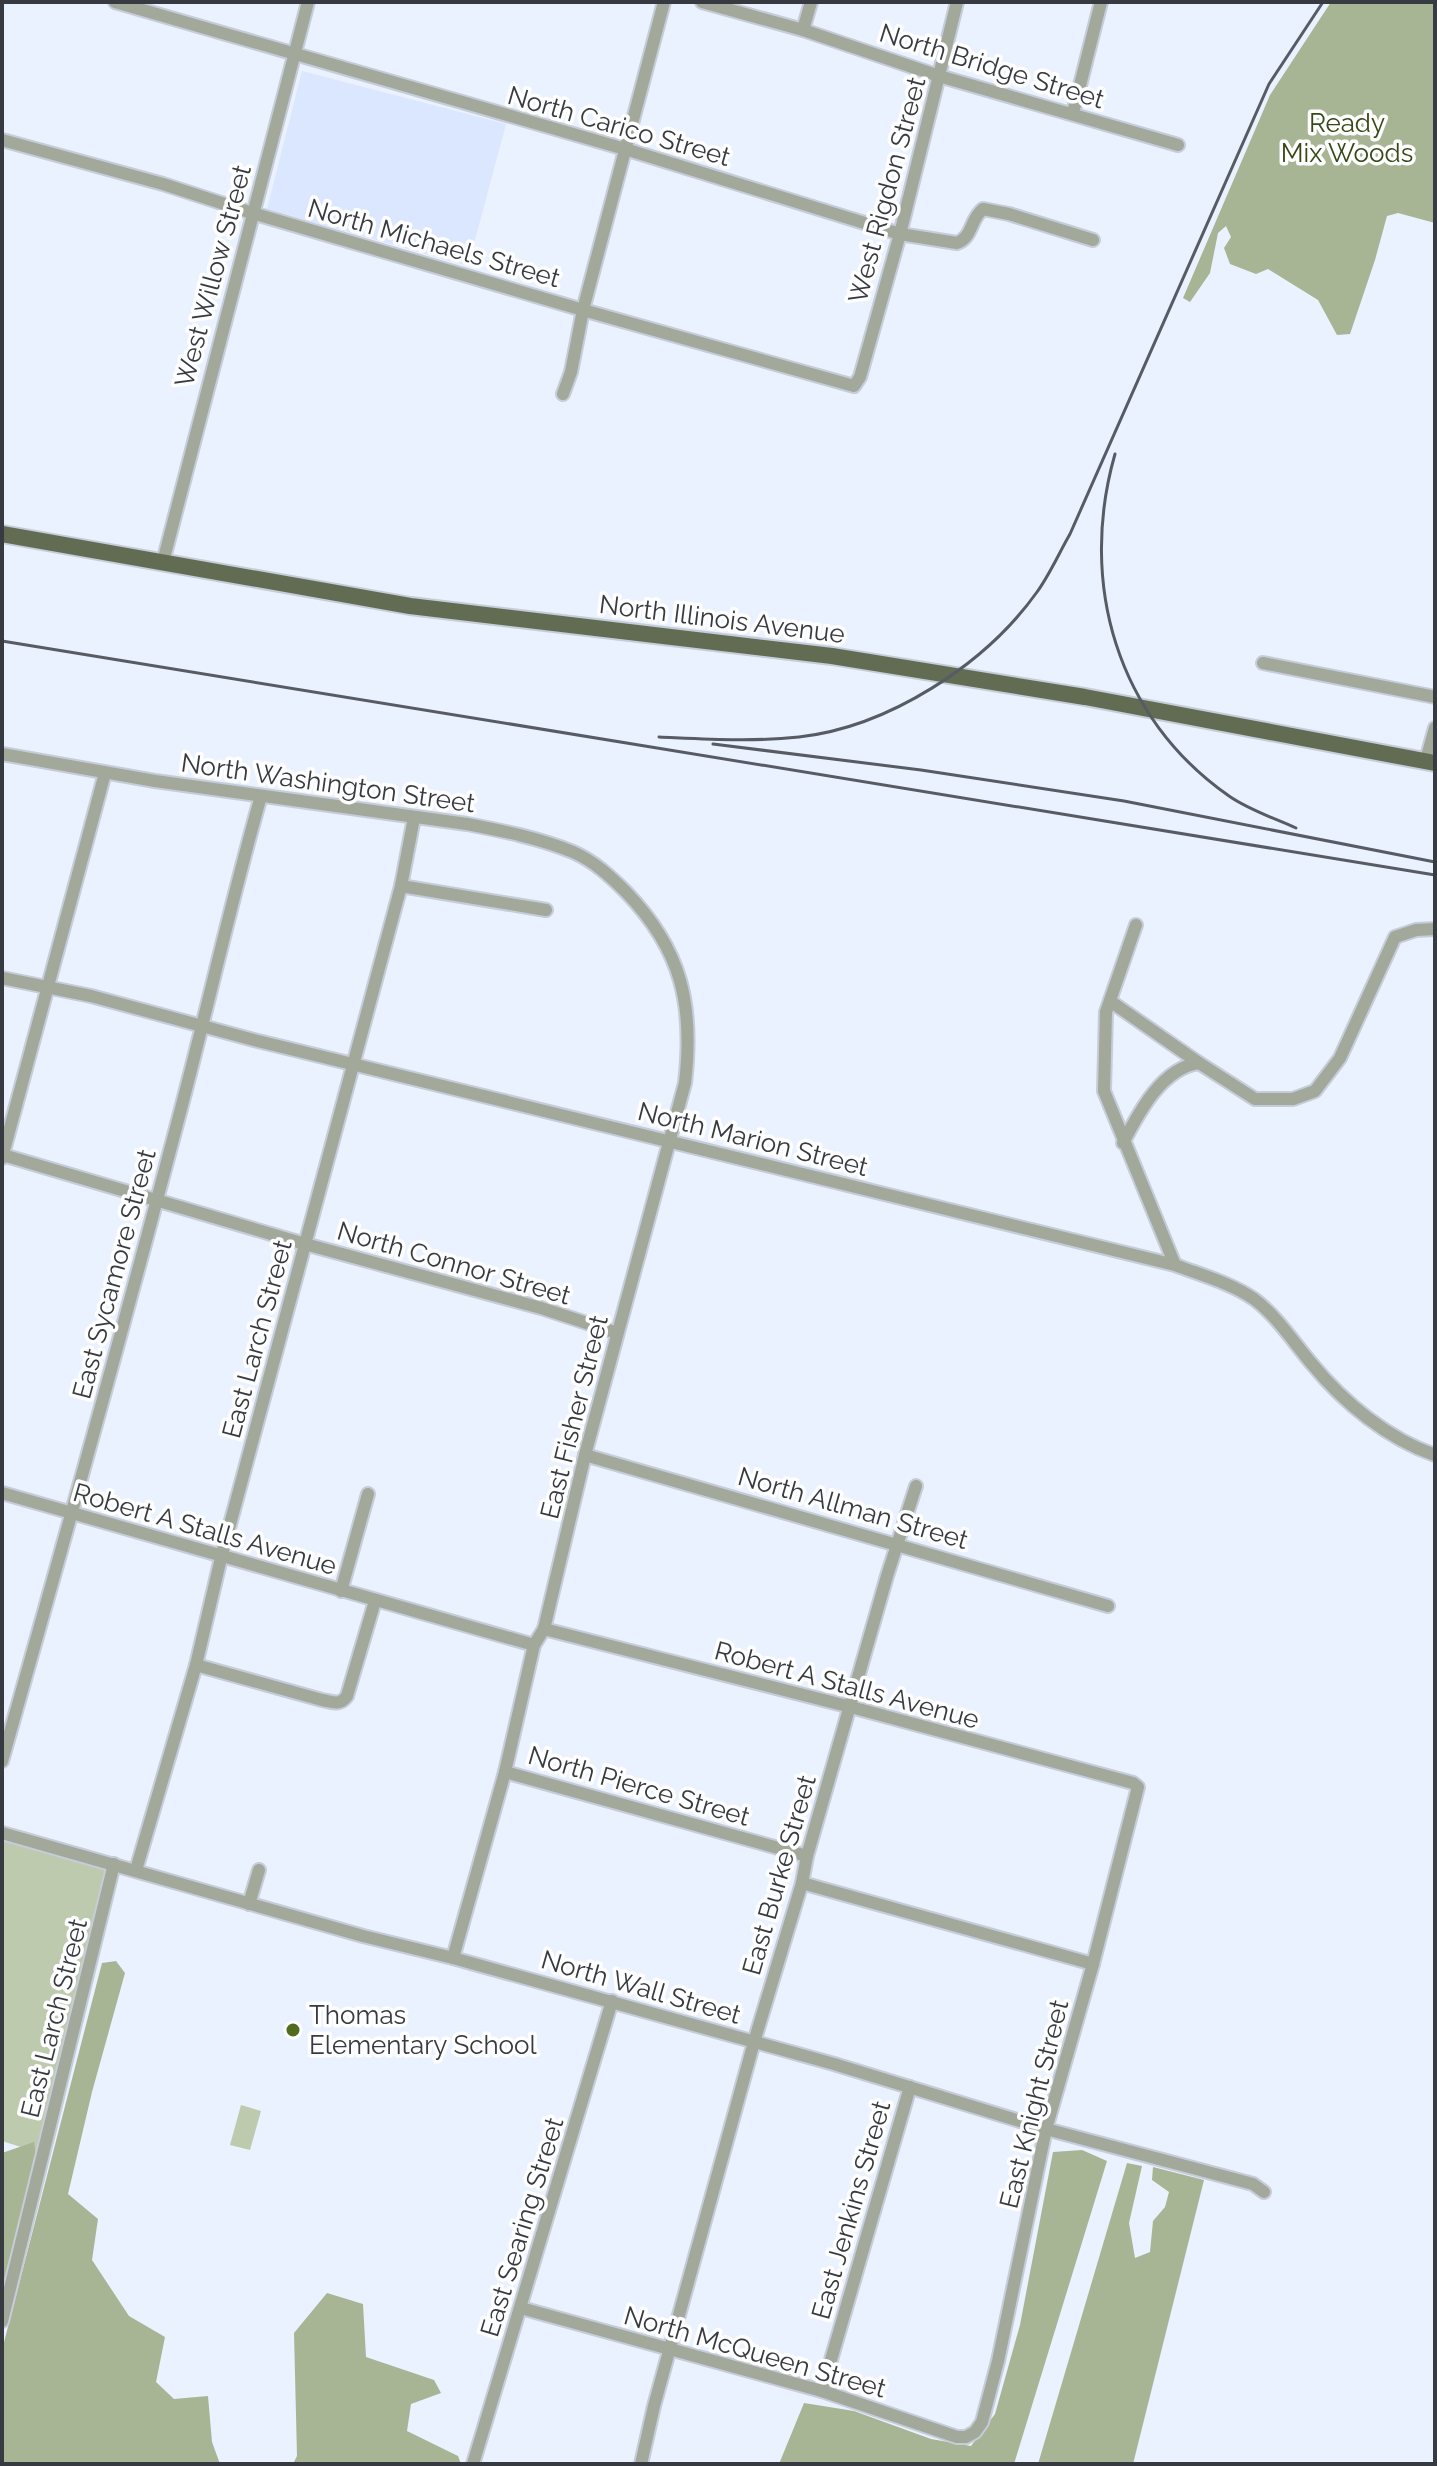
<svg xmlns="http://www.w3.org/2000/svg" width="1437" height="2466" viewBox="0 0 1437 2466" font-family="Raleway,sans-serif">
<style>
.built{fill:#dbe7ff}
.green{fill:#becaad}
.forest{fill:#a7b595}
.lines{fill:none;stroke-linecap:round;stroke-linejoin:round}
.minor-casing{stroke:#c6ccd9;stroke-width:16}
.major-casing{stroke:#c6ccd9;stroke-width:20}
.minor{stroke:#a2a89a;stroke-width:12}
.major{stroke:#616c53;stroke-width:16}
.rail{stroke:#575b63;stroke-width:3}
.poi-dot{fill:#506b1d;stroke:#fefefe;stroke-width:3}
.labels{text-anchor:middle;stroke-width:7;stroke-linejoin:round;paint-order:stroke}
.street-label{font-size:26px;fill:#373a41;stroke:#fefefe}
.park-label{font-size:26px;fill:#364816;stroke:#fefefe}
.poi-label{font-size:26px;fill:#373a41;stroke:#fefefe;text-anchor:start}
</style>
<rect width="100%" height="100%" fill="#eaf1ff"/>
<polygon class="built" points="302,71 506,124 468,266 267,209"/>
<g class="green">
<polygon points="2,1833 114,1864 43,2154 2,2141"/>
<polygon points="241,2105 261,2111 250,2150 230,2145"/>
</g>
<g class="forest">
<polygon points="1331,2 1435,2 1435,223 1398,213 1387,216 1375,260 1350,334 1337,335 1318,300 1268,269 1256,274 1230,264 1224,248 1231,237 1226,226 1218,233 1210,273 1190,302 1183,298 1270,95"/>
<polygon points="116,1961 125,1973 92,2092 68,2194 98,2219 92,2260 129,2316 165,2337 156,2382 174,2399 208,2396 212,2442 220,2464 2,2464 2,2350 102,1963"/>
<polygon points="34,2142 37,2162 2,2291 2,2153"/>
<polygon points="1082,2150 1107,2161 1014,2464 779,2464 804,2403 854,2411 931,2439 971,2446 995,2414 1020,2325 1053,2152"/>
<polygon points="1127,2163 1142,2166 1129,2223 1135,2258 1150,2252 1153,2221 1165,2207 1169,2192 1152,2180 1153,2167 1204,2180 1133,2464 1038,2464"/>
<polygon points="327,2293 363,2304 366,2357 434,2380 441,2393 411,2404 407,2431 458,2456 461,2464 293,2464 297,2456 294,2333"/>
</g>
<g class="lines">
<g class="minor-casing">
<g id="minor">
<path d="M115,2L625,149L900,234L957,243C973,237 970,219 983,209L1009,214L1093,240"/>
<polyline points="702,2 803,30 939,76 1178,145"/>
<polyline points="803,30 811,2"/>
<polyline points="1073,113 1101,2"/>
<polyline points="2,140 163,184 252,213 583,310 854,386 860,377 900,234 957,2"/>
<polyline points="563,394 571,372 583,310 664,2"/>
<polyline points="163,562 308,2"/>
<polyline points="1263,663 1435,697"/>
<path d="M2,754L155,781L467,824C503,831 539,838 573,852C594,861 611,877 626,892C682,950 694,1005 685,1083L585,1455L544,1629L534,1645L505,1772L453,1958"/>
<polyline points="1426,760 1435,728"/>
<polyline points="401,886 546,910"/>
<polyline points="1136,925 1106,1012 1104,1091 1175,1265"/>
<path d="M2,978L91,996L254,1040L1175,1265C1201,1275 1231,1283 1254,1299C1277,1316 1294,1343 1312,1364C1344,1403 1388,1439 1435,1455"/>
<polyline points="1110,1001 1199,1063"/>
<path d="M1123,1143C1139,1112 1162,1068 1199,1063L1255,1099H1293L1315,1091L1340,1058L1395,937L1416,930L1435,929"/>
<polyline points="3,1155 305,1244 541,1308 617,1333"/>
<polyline points="2,1158 105,773"/>
<polyline points="585,1455 1108,1606"/>
<polyline points="2,1493 534,1645"/>
<polyline points="341,1591 368,1494"/>
<path d="M196,1665L322,1700C333,1702 340,1706 347,1696L375,1601"/>
<path d="M2,1761C62,1549 121,1337 177,1124C206,1015 230,905 261,796"/>
<polyline points="505,1772 807,1856"/>
<polyline points="2,1833 363,1936 453,1958 834,2064 1046,2129 1253,2184 1264,2192"/>
<polyline points="136,1870 196,1665 221,1558 401,886 414,818"/>
<polyline points="802,1883 1093,1964"/>
<polyline points="249,1904 259,1870"/>
<polyline points="521,2308 822,2391 957,2437 966,2437 975,2432 982,2422 998,2361 1046,2129 1093,1964 1138,1787 1133,1783 851,1707 544,1629"/>
<polyline points="2,2321 114,1864"/>
<polyline points="822,2391 910,2087"/>
<polyline points="473,2464 612,2001"/>
<polyline points="641,2464 654,2406 754,2042 802,1883 807,1856 887,1576 916,1486"/>
</g>
</g>
<g class="major-casing">
<polyline id="major" points="2,534 410,606 832,656 1085,697 1435,763"/>
</g>
<use href="#minor" class="minor"/>
<use href="#major" class="major"/>
<g class="rail">
<path d="M1115,454C1078,583 1117,718 1229,796C1249,810 1274,818 1296,828"/>
<polyline points="2,641 1435,875"/>
<path d="M659,737C706,739 752,742 799,737C888,727 985,665 1037,592C1050,574 1059,553 1070,534L1269,84L1323,2"/>
<polyline points="713,744 921,770 1124,801 1435,862"/>
</g>
</g>
<circle class="poi-dot" cx="293" cy="2030" r="8"/>
<g class="labels">
<g class="street-label">
<text transform="translate(992 66) rotate(17)" y="9">North Bridge Street</text>
<text transform="translate(619 126) rotate(16)" y="9">North Carico Street</text>
<text transform="translate(887 190) rotate(-75)" y="9">West Rigdon Street</text>
<text transform="translate(434 243) rotate(16)" y="9">North Michaels Street</text>
<text transform="translate(213 276) rotate(-75)" y="9">West Willow Street</text>
<text transform="translate(722 619) rotate(7)" y="9">North Illinois Avenue</text>
<text transform="translate(328 783) rotate(8)" y="9">North Washington Street</text>
<text transform="translate(753 1139) rotate(14)" y="9">North Marion Street</text>
<text transform="translate(454 1263) rotate(16)" y="9">North Connor Street</text>
<text transform="translate(114 1274) rotate(-75)" y="9">East Sycamore Street</text>
<text transform="translate(257 1339) rotate(-75)" y="9">East Larch Street</text>
<text transform="translate(574 1417) rotate(-76)" y="9">East Fisher Street</text>
<text transform="translate(853 1508) rotate(16)" y="9">North Allman Street</text>
<text transform="translate(205 1529) rotate(16)" y="9">Robert A Stalls Avenue</text>
<text transform="translate(847 1685) rotate(15)" y="9">Robert A Stalls Avenue</text>
<text transform="translate(639 1786) rotate(16)" y="9">North Pierce Street</text>
<text transform="translate(779 1875) rotate(-74)" y="9">East Burke Street</text>
<text transform="translate(641 1987) rotate(16)" y="9">North Wall Street</text>
<text transform="translate(54 2018) rotate(-76)" y="9">East Larch Street</text>
<text transform="translate(1034 2104) rotate(-76)" y="9">East Knight Street</text>
<text transform="translate(851 2210) rotate(-74)" y="9">East Jenkins Street</text>
<text transform="translate(522 2227) rotate(-73)" y="9">East Searing Street</text>
<text transform="translate(755 2352) rotate(16)" y="9">North McQueen Street</text>
</g>
<g class="park-label">
<text x="1347" y="132">Ready<tspan x="1347" dy="30">Mix Woods</tspan></text>
</g>
<g class="poi-label">
<text x="309" y="2024">Thomas<tspan x="309" dy="30">Elementary School</tspan></text>
</g>
</g>
<rect width="1437" height="2466" fill="none" stroke="#373a41" stroke-width="8"/>
</svg>
